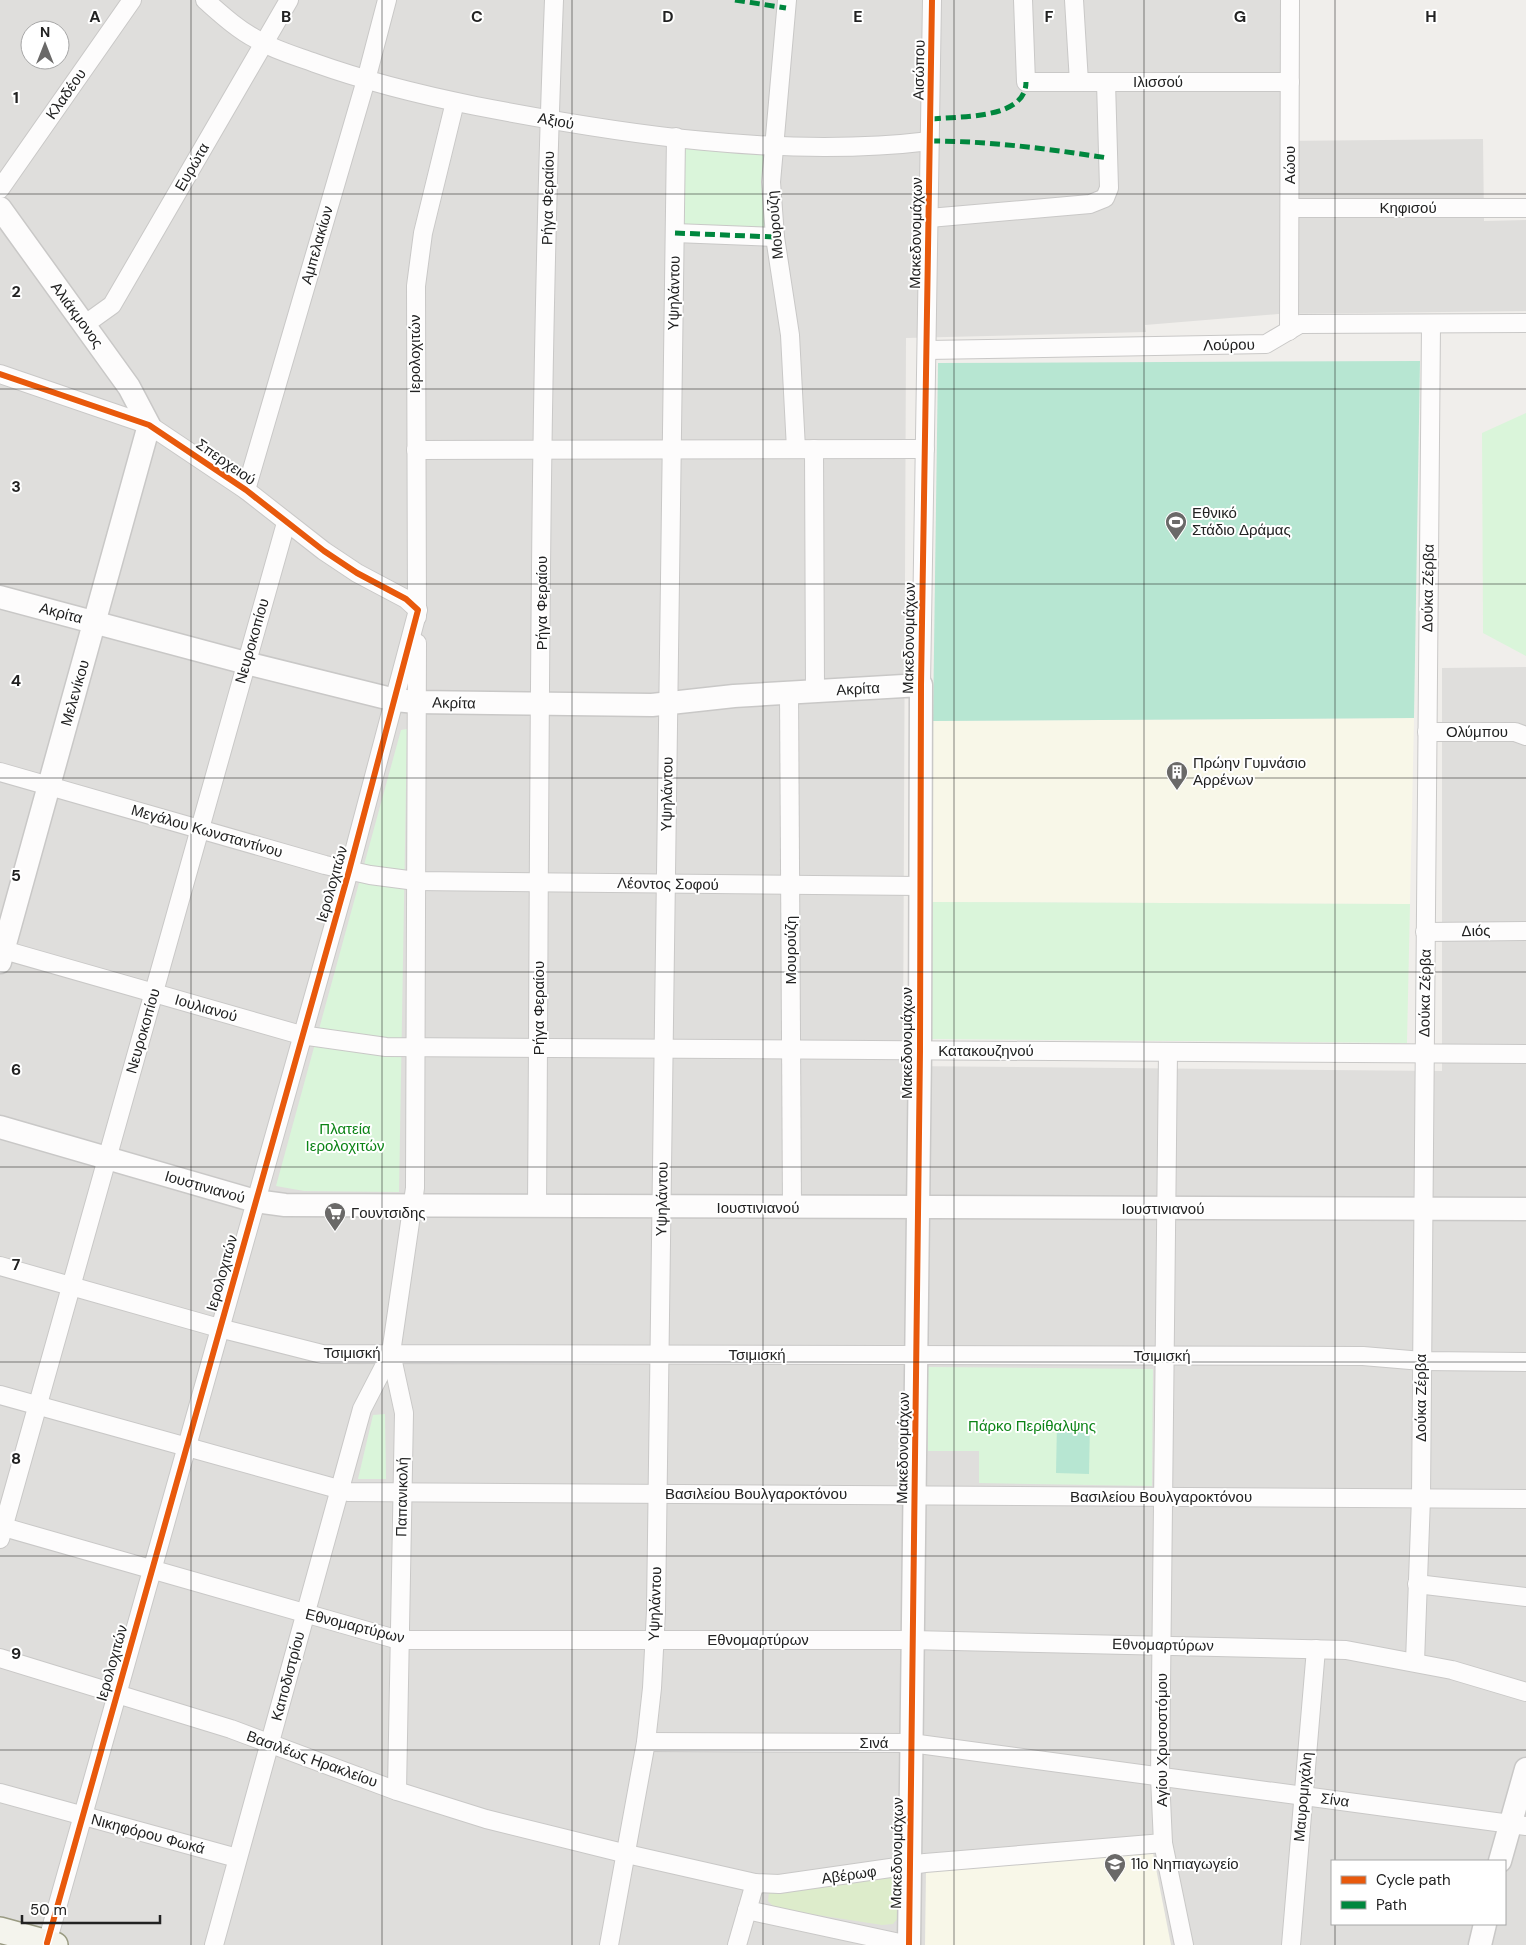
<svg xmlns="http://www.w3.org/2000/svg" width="1526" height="1945" viewBox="0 0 1526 1945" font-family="'DM Sans',sans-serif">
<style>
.residential{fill:#dfdedc;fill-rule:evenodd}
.education{fill:#f8f7e8}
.grass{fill:#ddeccb}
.park{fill:#daf5da}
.pitch{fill:#b7e6d2}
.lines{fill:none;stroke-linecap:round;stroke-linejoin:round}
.minor-casing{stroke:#c9c8c7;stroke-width:20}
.tertiary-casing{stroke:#c9c8c7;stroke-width:25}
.secondary-casing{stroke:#999a82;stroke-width:28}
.minor{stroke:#fdfcfc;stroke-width:18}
.tertiary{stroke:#fdfcfc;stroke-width:22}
.secondary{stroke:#f4f4ed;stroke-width:25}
.quiet{stroke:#00873e;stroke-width:5;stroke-dasharray:10 5;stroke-linecap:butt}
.cycleway-casing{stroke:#fff;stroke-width:9}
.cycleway{stroke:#e8590c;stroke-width:6}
.grid{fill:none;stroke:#222;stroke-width:1;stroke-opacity:0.55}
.labels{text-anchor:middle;stroke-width:4;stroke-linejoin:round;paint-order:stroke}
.street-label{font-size:15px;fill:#222;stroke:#fff}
.poi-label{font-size:15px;fill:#222;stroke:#fff;text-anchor:start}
.park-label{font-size:15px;fill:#0c8416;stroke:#fff}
.grid-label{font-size:16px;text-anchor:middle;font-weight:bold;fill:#222;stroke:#fff;stroke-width:4;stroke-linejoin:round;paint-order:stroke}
</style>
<rect width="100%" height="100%" fill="#f0eeeb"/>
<path class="residential" d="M0,0H1281V141L1483,139L1484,221L1526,220V311L1278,314L1145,325L1146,332L906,338L903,1066L1442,1071V668L1526,667V1945H0ZM30,30H60V60H30ZM1332,1861H1505V1924H1332Z"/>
<g class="education">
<polygon points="1414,718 1410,904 931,902 933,721"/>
<polygon points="1153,1853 1171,1945 925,1945 926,1872"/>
</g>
<polygon class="grass" points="887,1877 899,1882 899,1917 893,1924 882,1925 779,1909 774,1907 768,1901 769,1893 780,1889"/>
<g class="park">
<polygon points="685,147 763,153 767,231 684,228"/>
<polygon points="1526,413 1526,656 1483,633 1482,433"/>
<polygon points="407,729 399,1192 304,1191 276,1186 401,730"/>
<polygon points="931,902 1410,904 1407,1043 931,1039"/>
<polygon points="928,1367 1153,1369 1152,1486 979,1483 979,1451 928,1451"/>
<polygon points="385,1414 386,1479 358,1479 373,1415"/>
</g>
<g class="pitch">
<polygon points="1420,361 1414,718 933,721 938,363"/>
<polygon points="1057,1422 1090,1422 1089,1474 1056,1473"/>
</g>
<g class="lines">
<g class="minor-casing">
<g id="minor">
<path d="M205,0C221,14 237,29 256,39C274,50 296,56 315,63C368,82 421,95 476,106C621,134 783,159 930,141"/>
<polyline points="787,0 771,182 775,237 790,335 796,449"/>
<polyline points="1023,0 1026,82 1290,82"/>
<polyline points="1074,0 1079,82"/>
<polyline points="0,189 132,0"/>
<polyline points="1290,208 1526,208"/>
<polyline points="929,218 1090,204 1105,198 1109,188 1106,82"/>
<polyline points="675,233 775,237"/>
<polyline points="84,325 112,305 289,0"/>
<polyline points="1289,331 1290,0"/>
<polyline points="927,350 1266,344 1300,324 1526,323"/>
<polyline points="0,374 149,425 246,490 324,551 357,573 406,599 418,610 349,871 47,1943"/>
<polyline points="814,449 815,691"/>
<polyline points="416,450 925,449"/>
<polyline points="246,490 366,80 387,0"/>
<polyline points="417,617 416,286 423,233 455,102"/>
<polyline points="921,685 932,0"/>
<polyline points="789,692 792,1208"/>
<polyline points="1427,732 1515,732 1526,736"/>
<polyline points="0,772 325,865 370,875 416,881 920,886"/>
<polyline points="1425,932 1526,931"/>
<polyline points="0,949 301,1035 386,1047 1526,1054"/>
<polyline points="1168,1052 1160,1777 1163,1843 1184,1945"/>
<path d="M537,1207C540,805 538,402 554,0"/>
<polyline points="0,1266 219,1328 322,1354 1363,1356 1422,1361 1526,1362"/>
<polyline points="0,1395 349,1492 1526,1499"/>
<polyline points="0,1526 399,1640 912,1640 1346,1650 1452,1670 1526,1692"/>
<polyline points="0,1539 286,523"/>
<polyline points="1417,1584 1526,1597"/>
<polyline points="0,1658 231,1729 397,1791 486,1819 627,1854 755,1883 779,1884 925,1863 1163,1843"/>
<polyline points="1415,1662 1421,1498 1431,324"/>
<polyline points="646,1742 911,1743 1526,1826"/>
<polyline points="397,1791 404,1413 391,1353 415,1188 417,643"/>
<polyline points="0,1793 237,1858"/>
<polyline points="747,1910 909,1945"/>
<polyline points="214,1945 362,1409 391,1353"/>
<polyline points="609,1945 646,1742 652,1688 656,1611 676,137"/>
<polyline points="737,1945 755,1883"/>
<polyline points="1291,1945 1316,1649"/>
</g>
</g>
<g class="tertiary-casing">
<g id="tertiary">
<polyline points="0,208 129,387 149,425 0,962"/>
<polyline points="0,597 246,663 395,700 416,702 652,705 734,696 921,685 920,1051 909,1945"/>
<polyline points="0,1127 255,1201 285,1205 1526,1209"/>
<polyline points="1500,1861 1526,1769"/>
<polyline points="1480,1945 1485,1924"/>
</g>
</g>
<g class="secondary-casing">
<polyline id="secondary" points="0,1930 55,1945"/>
</g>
<use href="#minor" class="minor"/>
<use href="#tertiary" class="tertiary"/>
<use href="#secondary" class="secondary"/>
<g class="quiet">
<polyline points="735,0 786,8"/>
<path d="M931,119C958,116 1026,120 1026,82"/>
<path d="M930,141C991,141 1049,149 1108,158"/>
<polyline points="675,233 775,237"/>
</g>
<g class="cycleway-casing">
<g id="cycleway">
<polyline points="0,374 149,425 246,490 324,551 357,573 406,599 418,610 349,871 47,1943"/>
<polyline points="909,1945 920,1051 921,685 932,0"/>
</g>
</g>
<use href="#cycleway" class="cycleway"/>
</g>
<path class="grid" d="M191,0V1945M382,0V1945M572,0V1945M763,0V1945M954,0V1945M1144,0V1945M1335,0V1861M0,194H1526M0,389H1526M0,584H1526M0,778H1526M0,972H1526M0,1167H1526M0,1362H1526M0,1556H1526M0,1750H1526M1335,1924V1945"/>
<defs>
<g id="stadium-pin" transform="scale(1.125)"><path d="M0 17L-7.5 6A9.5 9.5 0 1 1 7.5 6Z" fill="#6a6968" stroke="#fff"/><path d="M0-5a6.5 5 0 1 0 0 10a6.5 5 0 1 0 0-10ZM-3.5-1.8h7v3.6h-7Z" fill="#fff"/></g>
<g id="building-pin" transform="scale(1.125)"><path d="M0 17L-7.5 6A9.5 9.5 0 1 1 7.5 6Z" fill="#6a6968" stroke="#fff"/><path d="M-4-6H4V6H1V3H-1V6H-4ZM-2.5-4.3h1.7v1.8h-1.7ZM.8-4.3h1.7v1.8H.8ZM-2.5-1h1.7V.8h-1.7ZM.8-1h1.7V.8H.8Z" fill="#fff"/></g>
<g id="supermarket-pin" transform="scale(1.125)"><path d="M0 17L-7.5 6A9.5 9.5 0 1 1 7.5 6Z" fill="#6a6968" stroke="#fff"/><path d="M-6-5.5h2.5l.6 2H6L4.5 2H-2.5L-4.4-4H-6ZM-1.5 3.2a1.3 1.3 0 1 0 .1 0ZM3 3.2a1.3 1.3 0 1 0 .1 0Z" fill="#fff"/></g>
<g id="school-pin" transform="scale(1.125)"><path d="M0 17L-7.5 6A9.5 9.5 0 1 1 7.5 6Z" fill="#6a6968" stroke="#fff"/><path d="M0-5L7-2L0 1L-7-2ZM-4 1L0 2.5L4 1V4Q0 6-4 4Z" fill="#fff"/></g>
</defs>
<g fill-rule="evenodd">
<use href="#stadium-pin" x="1176" y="522"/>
<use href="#building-pin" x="1177" y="772"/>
<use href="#supermarket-pin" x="335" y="1213"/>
<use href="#school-pin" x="1115" y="1864"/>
</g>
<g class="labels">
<g class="street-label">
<text transform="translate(919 70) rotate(-89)" y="5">Αισώπου</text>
<text x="1158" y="87">Ιλισσού</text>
<text transform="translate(66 94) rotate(-55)" y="5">Κλαδέου</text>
<text transform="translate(556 121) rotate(10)" y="5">Αξιού</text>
<text transform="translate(1290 165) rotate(-90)" y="5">Αώου</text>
<text transform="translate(192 167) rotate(-60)" y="5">Ευρώτα</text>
<text transform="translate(548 198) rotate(-89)" y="5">Ρήγα Φεραίου</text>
<text x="1408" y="213">Κηφισού</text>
<text transform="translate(775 225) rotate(-95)" y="5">Μουρούζη</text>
<text transform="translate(916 233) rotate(-89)" y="5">Μακεδονομάχων</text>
<text transform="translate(317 245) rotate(-74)" y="5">Αμπελακίων</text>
<text transform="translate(674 293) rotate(-89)" y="5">Υψηλάντου</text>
<text transform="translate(77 315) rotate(54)" y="5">Αλιάκμονος</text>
<text transform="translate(1229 345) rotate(-1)" y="5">Λούρου</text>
<text transform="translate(415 354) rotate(-90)" y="5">Ιερολοχιτών</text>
<text transform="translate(226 462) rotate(35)" y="5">Σπερχειού</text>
<text transform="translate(1428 588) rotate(-89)" y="5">Δούκα Ζέρβα</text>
<text transform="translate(542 603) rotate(-90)" y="5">Ρήγα Φεραίου</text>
<text transform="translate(61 613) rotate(15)" y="5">Ακρίτα</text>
<text transform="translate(909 638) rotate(-89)" y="5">Μακεδονομάχων</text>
<text transform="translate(252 641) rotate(-74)" y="5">Νευροκοπίου</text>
<text transform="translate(858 689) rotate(-3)" y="5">Ακρίτα</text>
<text transform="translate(75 693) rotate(-74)" y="5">Μελενίκου</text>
<text transform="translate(454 703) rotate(1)" y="5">Ακρίτα</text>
<text x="1477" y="737">Ολύμπου</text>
<text transform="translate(667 794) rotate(-89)" y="5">Υψηλάντου</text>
<text transform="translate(207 831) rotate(16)" y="5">Μεγάλου Κωνσταντίνου</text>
<text transform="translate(332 884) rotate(-74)" y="5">Ιερολοχιτών</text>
<text transform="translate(668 884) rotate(1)" y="5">Λέοντος Σοφού</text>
<text transform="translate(1476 931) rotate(-1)" y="5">Διός</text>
<text transform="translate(791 950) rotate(-90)" y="5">Μουρούζη</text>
<text transform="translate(1425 993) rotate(-89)" y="5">Δούκα Ζέρβα</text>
<text transform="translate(206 1008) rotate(16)" y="5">Ιουλιανού</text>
<text transform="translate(539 1008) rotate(-90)" y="5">Ρήγα Φεραίου</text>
<text transform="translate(143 1031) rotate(-74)" y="5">Νευροκοπίου</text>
<text transform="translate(907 1043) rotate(-90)" y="5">Μακεδονομάχων</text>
<text x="986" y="1056">Κατακουζηνού</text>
<text transform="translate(205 1187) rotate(16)" y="5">Ιουστινιανού</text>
<text transform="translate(662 1199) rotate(-89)" y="5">Υψηλάντου</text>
<text x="758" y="1213">Ιουστινιανού</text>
<text x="1163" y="1214">Ιουστινιανού</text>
<text transform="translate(222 1273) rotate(-74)" y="5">Ιερολοχιτών</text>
<text x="352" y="1358">Τσιμισκή</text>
<text x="757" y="1360">Τσιμισκή</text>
<text x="1162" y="1361">Τσιμισκή</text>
<text transform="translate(1421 1398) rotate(-90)" y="5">Δούκα Ζέρβα</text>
<text transform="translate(903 1448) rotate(-89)" y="5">Μακεδονομάχων</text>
<text x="756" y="1499">Βασιλείου Βουλγαροκτόνου</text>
<text transform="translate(402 1497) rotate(-89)" y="5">Παπανικολή</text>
<text x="1161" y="1502">Βασιλείου Βουλγαροκτόνου</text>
<text transform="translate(655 1604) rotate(-88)" y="5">Υψηλάντου</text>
<text transform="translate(355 1626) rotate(14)" y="5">Εθνομαρτύρων</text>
<text x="758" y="1645">Εθνομαρτύρων</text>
<text transform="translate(1163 1645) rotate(1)" y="5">Εθνομαρτύρων</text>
<text transform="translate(112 1663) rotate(-74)" y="5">Ιερολοχιτών</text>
<text transform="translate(288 1676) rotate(-75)" y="5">Καποδιστρίου</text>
<text transform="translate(1162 1740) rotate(-90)" y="5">Αγίου Χρυσοστόμου</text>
<text x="874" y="1748">Σινά</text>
<text transform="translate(312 1759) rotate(20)" y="5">Βασιλέως Ηρακλείου</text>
<text transform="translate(1303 1797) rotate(-85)" y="5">Μαυρομιχάλη</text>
<text transform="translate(1335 1800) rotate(7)" y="5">Σίνα</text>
<text transform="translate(148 1834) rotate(15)" y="5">Νικηφόρου Φωκά</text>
<text transform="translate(897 1853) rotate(-89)" y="5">Μακεδονομάχων</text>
<text transform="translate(849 1875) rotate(-8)" y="5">Αβέρωφ</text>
</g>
<g class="poi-label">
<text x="1192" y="518">Εθνικό<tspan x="1192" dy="17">Στάδιο Δράμας</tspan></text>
<text x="1193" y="768">Πρώην Γυμνάσιο<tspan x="1193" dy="17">Αρρένων</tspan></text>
<text x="351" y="1218">Γουντσιδης</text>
<text x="1131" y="1869">11ο Νηπιαγωγείο</text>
</g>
<g class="park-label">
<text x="345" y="1134">Πλατεία<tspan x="345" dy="17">Ιερολοχιτών</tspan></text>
<text x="1032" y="1431">Πάρκο Περίθαλψης</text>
</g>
</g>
<g class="grid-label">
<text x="95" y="22">A</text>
<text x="286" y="22">B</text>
<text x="477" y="22">C</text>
<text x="668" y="22">D</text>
<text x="858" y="22">E</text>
<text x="1049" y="22">F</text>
<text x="1240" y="22">G</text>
<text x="1431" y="22">H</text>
<text x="16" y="103">1</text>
<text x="16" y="297">2</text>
<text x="16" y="492">3</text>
<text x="16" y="686">4</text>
<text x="16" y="881">5</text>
<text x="16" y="1075">6</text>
<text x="16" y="1270">7</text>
<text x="16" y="1464">8</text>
<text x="16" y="1659">9</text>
</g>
<rect x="1331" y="1860" width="175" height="65" fill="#ffffff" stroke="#a7a7a7"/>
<rect x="1341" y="1876" width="25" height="8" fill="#e8590c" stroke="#a7a7a7"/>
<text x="1376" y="1885" font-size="15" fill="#222222">Cycle path</text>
<rect x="1341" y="1901" width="25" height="8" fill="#00873e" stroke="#a7a7a7"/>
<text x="1376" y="1910" font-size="15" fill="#222222">Path</text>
<g transform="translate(45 45)"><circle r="24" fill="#ffffff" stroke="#a7a7a7"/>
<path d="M0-4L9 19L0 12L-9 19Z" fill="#6a6968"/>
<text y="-8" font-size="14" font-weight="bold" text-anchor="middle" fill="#222222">N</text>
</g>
<path d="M22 1915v8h138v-8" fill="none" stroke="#222222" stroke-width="2.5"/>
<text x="30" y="1915" font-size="15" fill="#222222" stroke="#ffffff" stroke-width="4" paint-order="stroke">50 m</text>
</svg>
